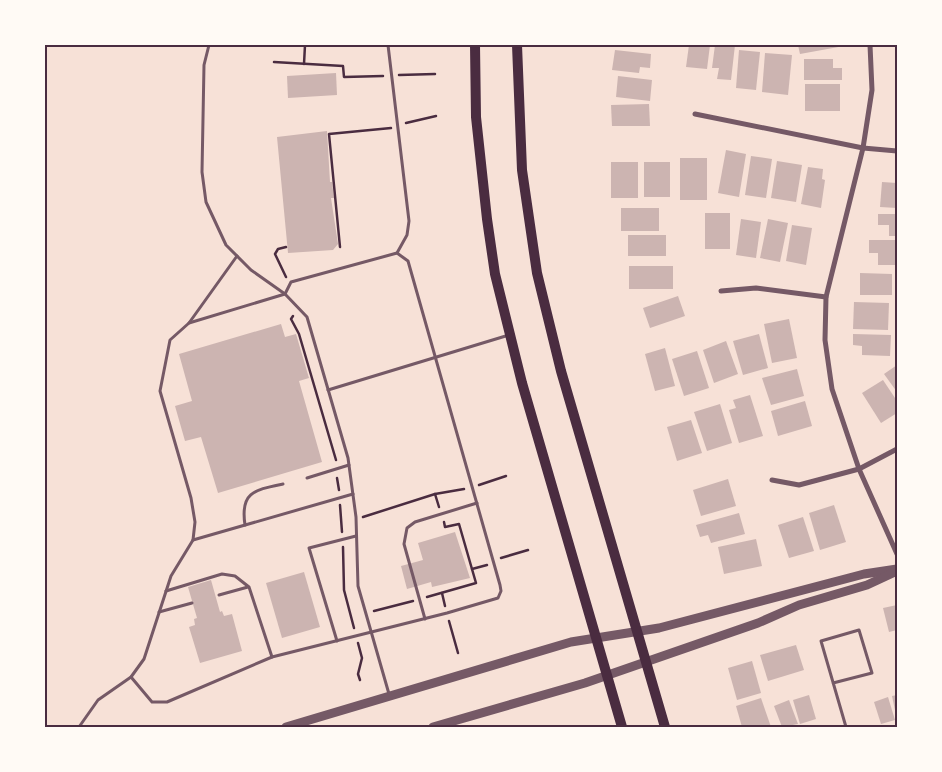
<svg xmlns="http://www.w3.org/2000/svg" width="942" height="772" viewBox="0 0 942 772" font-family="Poppins,sans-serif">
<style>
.building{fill:#ccb4b1}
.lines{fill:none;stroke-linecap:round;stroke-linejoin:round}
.path{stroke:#4a2c40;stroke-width:2.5}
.service{stroke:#755966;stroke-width:3}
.minor{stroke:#755966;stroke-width:5}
.tertiary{stroke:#755966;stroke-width:9}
.secondary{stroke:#4a2c40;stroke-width:10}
.neatline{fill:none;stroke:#4a2c40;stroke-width:2}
</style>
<rect width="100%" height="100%" fill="#f7e1d7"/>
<g class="building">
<polygon points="689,45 710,45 707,69 686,67"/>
<polygon points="715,45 735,45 731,80 717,79 719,68 712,68"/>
<polygon points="798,45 844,45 844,46 800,54"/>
<polygon points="615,50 651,54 650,68 640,67 639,73 612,70"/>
<polygon points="739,50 760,52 756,90 736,88"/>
<polygon points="765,53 792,55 788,95 762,92"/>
<polygon points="804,59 833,59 833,68 842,68 842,80 804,80"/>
<polygon points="336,73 337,95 288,98 287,76"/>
<polygon points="618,76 652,80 650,101 616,97"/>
<rect x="805" y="84" width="35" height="27"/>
<polygon points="649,104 650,126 612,126 611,105"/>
<polygon points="327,131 330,182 332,182 334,198 331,198 338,244 333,250 288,253 277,137"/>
<polygon points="726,150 746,154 739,197 718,193"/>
<polygon points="751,156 772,159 766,198 745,195"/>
<rect x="680" y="158" width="27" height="42"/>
<polygon points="777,161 802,165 796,202 771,198"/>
<rect x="611" y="162" width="27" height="36"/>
<rect x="644" y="162" width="26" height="35"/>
<polygon points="808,167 823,169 822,179 825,180 821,208 801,204"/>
<polygon points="882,182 897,183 897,208 880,207"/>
<rect x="621" y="208" width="38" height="23"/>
<rect x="705" y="213" width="25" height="36"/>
<polygon points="878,214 897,214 897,236 889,236 889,225 878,225"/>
<polygon points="741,219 761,222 756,258 736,255"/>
<polygon points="768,219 788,223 780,262 760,258"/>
<polygon points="792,225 812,228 806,265 786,261"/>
<rect x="628" y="235" width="38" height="21"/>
<polygon points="869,240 897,240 897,265 878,265 878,253 869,253"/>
<rect x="629" y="266" width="44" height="23"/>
<polygon points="860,273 892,274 892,295 860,295"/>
<polygon points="678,296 685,316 650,328 643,308"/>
<polygon points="854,302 889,303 888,330 853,329"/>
<polygon points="789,319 797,358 772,363 764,324"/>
<polygon points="281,324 285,337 296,334 309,378 299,381 322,462 218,493 201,437 185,441 175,406 192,401 179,354"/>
<polygon points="759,334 768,368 743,375 733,341"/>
<polygon points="853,334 891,335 890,356 862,355 862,346 853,345"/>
<polygon points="726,341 738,374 714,383 703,350"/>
<polygon points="665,348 675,386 655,391 645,354"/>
<polygon points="697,351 709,388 684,396 672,359"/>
<polygon points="897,365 897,392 884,374"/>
<polygon points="797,369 804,396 771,405 762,378"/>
<polygon points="883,380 897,401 897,413 881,423 862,393"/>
<polygon points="750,395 763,436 739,443 729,410 736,408 733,400"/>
<polygon points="805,401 812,426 778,436 771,411"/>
<polygon points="720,404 732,443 707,451 694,412"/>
<polygon points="691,420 702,453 677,461 667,427"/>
<polygon points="728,479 736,506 701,516 693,490"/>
<polygon points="834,505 846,542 820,550 809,513"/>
<polygon points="739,513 745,534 711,543 708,535 700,537 696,525"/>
<polygon points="803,517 814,551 789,558 778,525"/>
<polygon points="455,532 470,578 432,587 431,582 407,589 401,566 423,560 418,543"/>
<polygon points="756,539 762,566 724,574 718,547"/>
<polygon points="304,572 320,627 282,638 266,583"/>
<polygon points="211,580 220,612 222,611 224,616 232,614 242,651 200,663 189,627 195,625 194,619 197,618 188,587"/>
<polygon points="897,605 897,630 889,632 883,608"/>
<polygon points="796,645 804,670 768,681 760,655"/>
<polygon points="752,661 761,693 737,700 728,668"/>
<polygon points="809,695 816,719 800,724 793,700"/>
<polygon points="897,695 897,715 896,715 892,696"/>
<polygon points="888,697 895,720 881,724 874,702"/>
<polygon points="761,698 771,727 742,727 736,706"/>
<polygon points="789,700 798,724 782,727 774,706"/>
</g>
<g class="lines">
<g class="path">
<polyline points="274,62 343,66 344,77 383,76"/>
<polyline points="304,64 305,45"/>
<polyline points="399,75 435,74"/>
<polyline points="406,123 436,116"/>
<polyline points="286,247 278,249 275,254 286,277"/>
<polyline points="340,247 329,134 391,128"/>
<polyline points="293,316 291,319 299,334 336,460"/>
<polyline points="337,478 339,490"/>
<polyline points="479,485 506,476"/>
<polyline points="435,494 439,507"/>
<polyline points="340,505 342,532"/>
<polyline points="363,517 435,494 464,489"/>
<polyline points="343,547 344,590 354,628"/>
<polyline points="501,558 528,550"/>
<polyline points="472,569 487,565"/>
<polyline points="442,593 445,606"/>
<polyline points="427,597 476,583 459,524 445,527 444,522"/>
<polyline points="374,611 413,601"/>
<polyline points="449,621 458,653"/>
<polyline points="358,643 362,658 358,674 360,680"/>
</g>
<g class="service">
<polyline points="209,45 204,65 202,172 206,202 226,245 251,270 285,294 307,317 348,458 356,517 358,586 389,694"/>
<polyline points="189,323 237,256"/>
<polyline points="328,390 509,335"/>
<polyline points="307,478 349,465"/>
<path d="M245,525C240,492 254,490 283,484"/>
<polyline points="193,540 353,494"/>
<polyline points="166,591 222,574 235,576 249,587 272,657"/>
<polyline points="219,595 248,587"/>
<polyline points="159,612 192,603"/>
<polyline points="425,619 404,544 407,528 415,522 477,503"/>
<polyline points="337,641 309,548 356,536"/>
<polyline points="131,677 152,702 167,702 272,657 447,613 498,598 501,591 500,585 408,261 397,253"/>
<polyline points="833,683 872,673 859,630 821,641 846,727"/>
<polyline points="79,727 98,700 131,677 144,659 171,576 193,540 195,522 191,498 160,391 170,340 189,323 285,294 291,282 397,253 407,235 409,221 388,45"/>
</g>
<g class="minor">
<polyline points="870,45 872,90 863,148 826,297 825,340 832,389 859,469 897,554"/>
<polyline points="695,114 863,148 897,151"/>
<polyline points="721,291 756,288 826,297"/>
<polyline points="772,480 799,485 859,469 897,449"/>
</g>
<g class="tertiary">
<polyline points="286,727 571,642 659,628 864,574 897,569"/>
<polyline points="433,727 585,683 758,623 799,605 867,585 895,572"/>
</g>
<g class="secondary">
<polyline points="475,45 476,117 487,219 495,274 522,383 622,727"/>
<polyline points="517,45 522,170 537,273 561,371 665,727"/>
</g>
</g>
<rect width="942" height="772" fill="none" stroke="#fffaf5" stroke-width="92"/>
<rect x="46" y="46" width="850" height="680" class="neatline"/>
</svg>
